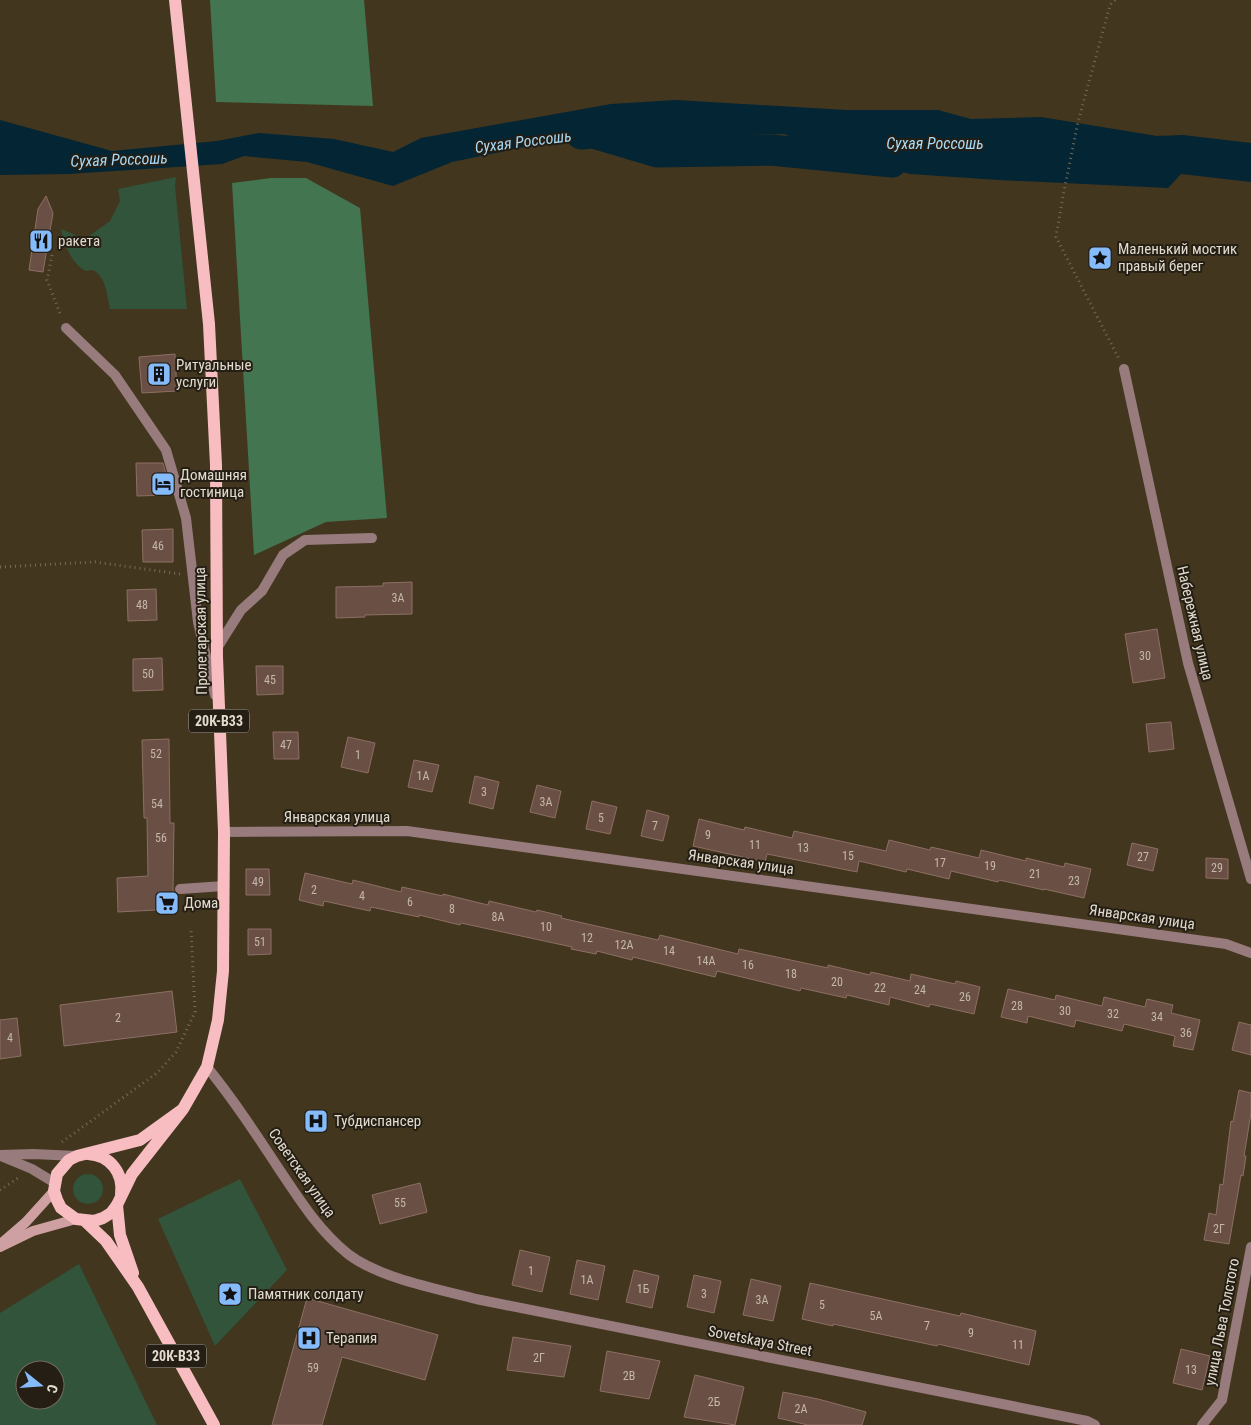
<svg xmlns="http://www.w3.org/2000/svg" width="1251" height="1425" viewBox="0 0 1251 1425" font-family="'Roboto Condensed',sans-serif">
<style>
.green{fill:#31543a;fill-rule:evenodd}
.forest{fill:#427550}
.water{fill:#032534}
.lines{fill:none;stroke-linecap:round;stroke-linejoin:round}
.river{stroke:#032534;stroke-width:31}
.building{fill:#6a4f44;stroke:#8d6f64}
.path{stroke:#756b56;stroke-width:3;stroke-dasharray:1 4;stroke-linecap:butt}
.lane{stroke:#987b7c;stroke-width:10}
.street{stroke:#987b7c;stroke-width:10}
.secondary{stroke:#cea0a2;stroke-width:10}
.primary{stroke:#f8bdc0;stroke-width:12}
.labels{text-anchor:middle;stroke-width:4;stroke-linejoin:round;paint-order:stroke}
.number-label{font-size:12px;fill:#c4b8ab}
.shield{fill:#241e14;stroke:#a9a296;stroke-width:1}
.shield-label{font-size:14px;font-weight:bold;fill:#e2dbcd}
.poi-label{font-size:15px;fill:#e2dbcd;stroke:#241e14;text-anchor:start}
.street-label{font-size:15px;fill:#e2dbcd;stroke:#241e14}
.water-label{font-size:16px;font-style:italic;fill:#a7daf7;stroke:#241e14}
</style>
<rect width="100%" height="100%" fill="#42361e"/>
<g class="green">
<path d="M176,177L175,186L187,309H110C107,295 106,277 93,270L85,271C70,261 65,246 61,229L73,234L82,241L110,221L120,201L118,189Z"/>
<circle cx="88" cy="1189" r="15"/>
<polygon points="240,1179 287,1270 215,1346 158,1219"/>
<path d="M79,1264L157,1425H0V1313ZM25,1370H55V1400H25Z"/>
</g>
<g class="forest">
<polygon points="210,0 364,0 373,106 216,102"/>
<polygon points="271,178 306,178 360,208 387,518 326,522 254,555 232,183"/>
</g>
<polygon class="water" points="676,100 846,110 938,110 971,119 1041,117 1157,136 1183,135 1251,143 1251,182 1181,174 1168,188 999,180 910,174 832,153 784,134 707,136 677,151 657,152 623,142 572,137 452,162 393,186 307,162 244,156 222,164 69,174 0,175 0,120 112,151 217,141 259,133 334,139 393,152 421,138 611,104"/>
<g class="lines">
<polyline class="river" points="581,134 593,133 657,152 771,150 892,162"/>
</g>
<g class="building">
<polygon points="46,196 53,213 43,272 29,270 38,209"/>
<polygon points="175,354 177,391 142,393 139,357"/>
<polygon points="136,463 163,463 167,478 168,495 137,496"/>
<polygon points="173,529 173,562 143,562 142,530"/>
<polygon points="412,582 412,614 365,615 365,617 336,618 336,587 383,586 383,583"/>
<polygon points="156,589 157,620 128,621 127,590"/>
<polygon points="1157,629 1165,678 1133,683 1125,634"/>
<polygon points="162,658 163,690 133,691 133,659"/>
<polygon points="256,666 283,666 283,694 257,695"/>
<polygon points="1171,722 1174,749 1149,752 1146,724"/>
<polygon points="273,732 298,732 299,759 274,759"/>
<polygon points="348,737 375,743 368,773 341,767"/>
<polygon points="169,739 170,823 174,823 173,889 175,909 118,912 117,878 148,876 147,818 144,818 142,740"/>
<polygon points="414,760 439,765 432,792 408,787"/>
<polygon points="475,776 499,782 493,809 469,803"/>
<polygon points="537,785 561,791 555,818 530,812"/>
<polygon points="592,801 617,807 610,834 586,829"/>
<polygon points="647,810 669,816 663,841 641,836"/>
<polygon points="699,819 744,830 745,827 792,838 794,831 886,851 889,840 930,850 931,847 979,858 981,850 1026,861 1026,858 1064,867 1065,863 1091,869 1084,898 1044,889 1044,890 999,880 998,882 951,871 949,879 907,869 906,872 859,861 857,872 767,854 765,862 693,846"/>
<polygon points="1132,843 1158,849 1153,871 1127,865"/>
<polygon points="1206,858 1228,859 1228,879 1206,878"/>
<polygon points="246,869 269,869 270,895 246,895"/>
<polygon points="305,873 352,884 353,880 401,892 402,887 443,896 443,894 488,905 489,901 536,912 537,910 562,916 561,918 658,940 660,935 738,954 739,949 828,968 828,965 870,975 871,972 910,981 911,974 955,984 956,981 980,987 974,1014 930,1004 929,1007 890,997 889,1005 847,995 846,998 801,988 800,991 717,971 715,977 633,957 632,960 597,951 596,954 571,949 572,947 461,923 460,925 419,915 419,917 371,907 370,911 324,901 323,906 299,900"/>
<polygon points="248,929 271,929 271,954 248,955"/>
<polygon points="1008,989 1055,1000 1056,995 1102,1006 1104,997 1145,1007 1147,999 1173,1005 1171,1013 1200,1020 1193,1050 1173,1046 1175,1036 1124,1024 1122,1031 1076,1020 1074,1027 1028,1016 1027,1023 1001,1017"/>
<polygon points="172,991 177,1032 64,1046 60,1005"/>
<polygon points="17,1018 21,1056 0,1059 0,1020"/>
<polygon points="1239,1022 1251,1025 1251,1055 1232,1050"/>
<polygon points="1239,1090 1251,1093 1251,1113 1244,1156 1246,1156 1243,1176 1241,1175 1229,1244 1204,1240 1209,1213 1216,1215 1220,1184 1223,1185 1231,1121 1233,1122"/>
<polygon points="420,1183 427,1212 380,1224 372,1195"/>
<polygon points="520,1250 550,1257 542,1292 512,1285"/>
<polygon points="577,1260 605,1266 598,1300 570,1294"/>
<polygon points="634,1270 659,1276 652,1308 626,1302"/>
<polygon points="694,1275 721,1281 714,1313 687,1307"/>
<polygon points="751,1279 781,1286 773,1321 743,1315"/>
<polygon points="810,1283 960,1316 961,1313 1036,1331 1029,1365 938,1344 937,1346 833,1324 833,1326 802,1319"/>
<polygon points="307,1298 438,1335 425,1380 342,1357 322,1425 272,1425"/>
<polygon points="513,1337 571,1346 564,1377 507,1370"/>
<polygon points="1181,1349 1210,1356 1202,1390 1173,1383"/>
<polygon points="607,1351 660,1361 649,1399 600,1391"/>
<polygon points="695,1375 744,1387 735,1425 684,1417"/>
<polygon points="783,1392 818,1399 866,1412 862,1425 808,1425 778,1418"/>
</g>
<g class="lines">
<g class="path">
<polyline points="1115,0 1110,5 1078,122 1063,196 1056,237 1119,359"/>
<polyline points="52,255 47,280 61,316"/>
<polyline points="0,567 95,562 180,574"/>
<polyline points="62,1142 157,1073 176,1052 195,1012 191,928"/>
<polyline points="0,1190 18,1178"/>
</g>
<g class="lane">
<polyline points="66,328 115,375 166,450 186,518 198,622 215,695"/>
<polyline points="217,648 241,610 262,591 283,555 305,540 372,538"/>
<polyline points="180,889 224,886"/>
</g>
<g class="street">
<polyline points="1124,369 1188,663 1251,879"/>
<polyline points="224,832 407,831 1226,944 1251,953"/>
<path d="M207,1067C233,1099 256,1134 279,1169C299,1199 319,1231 348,1254C379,1278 437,1289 476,1299L1087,1421L1095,1425"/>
<polyline points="0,1155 33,1154 77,1156"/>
<polyline points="1,1156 32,1169 55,1183"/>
<polyline points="1202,1425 1222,1400 1251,1247"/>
</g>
<g class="secondary">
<polyline points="4,1241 26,1222 54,1191"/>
<polyline points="0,1247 33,1231 76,1219"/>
</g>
<g class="primary">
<polyline points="175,0 209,324 216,465 217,657 224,832 223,971 218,1020 207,1067 183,1109 132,1174 117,1205 111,1213 103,1218 94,1221 76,1219 61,1208 57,1200 54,1191 57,1174 69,1160 77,1156 140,1140 183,1109"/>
<path d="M88,1154C110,1155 124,1173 121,1195"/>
<polyline points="117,1205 120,1235 133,1273"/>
<polyline points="85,1221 106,1241 138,1287 214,1425"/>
</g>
</g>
<defs>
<g id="restaurant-square" transform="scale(1.25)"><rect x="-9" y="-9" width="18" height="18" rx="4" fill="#86bbfb" stroke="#241e14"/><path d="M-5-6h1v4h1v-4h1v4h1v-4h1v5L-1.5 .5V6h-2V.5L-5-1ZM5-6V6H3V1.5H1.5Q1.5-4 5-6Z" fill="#111"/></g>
<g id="sight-square" transform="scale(1.25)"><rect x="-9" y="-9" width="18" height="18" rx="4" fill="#86bbfb" stroke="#241e14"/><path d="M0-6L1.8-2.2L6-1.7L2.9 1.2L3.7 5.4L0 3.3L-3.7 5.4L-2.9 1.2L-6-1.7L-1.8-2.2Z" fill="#111"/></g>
<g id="building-square" transform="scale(1.25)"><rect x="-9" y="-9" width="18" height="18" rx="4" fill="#86bbfb" stroke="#241e14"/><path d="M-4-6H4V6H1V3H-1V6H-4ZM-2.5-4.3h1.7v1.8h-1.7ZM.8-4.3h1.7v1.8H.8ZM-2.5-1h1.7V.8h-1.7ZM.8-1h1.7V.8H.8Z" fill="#111"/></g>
<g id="hotel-square" transform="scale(1.25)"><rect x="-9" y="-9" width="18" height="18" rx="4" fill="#86bbfb" stroke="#241e14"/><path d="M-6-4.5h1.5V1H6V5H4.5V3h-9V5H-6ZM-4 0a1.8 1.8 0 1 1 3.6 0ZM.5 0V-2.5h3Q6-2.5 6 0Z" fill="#111"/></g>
<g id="supermarket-square" transform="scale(1.25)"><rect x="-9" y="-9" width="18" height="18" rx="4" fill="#86bbfb" stroke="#241e14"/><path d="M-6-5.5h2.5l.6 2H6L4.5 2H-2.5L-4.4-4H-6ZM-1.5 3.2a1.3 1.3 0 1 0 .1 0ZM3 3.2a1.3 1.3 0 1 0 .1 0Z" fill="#111"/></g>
<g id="hospital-square" transform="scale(1.25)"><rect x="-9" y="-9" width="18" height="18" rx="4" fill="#86bbfb" stroke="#241e14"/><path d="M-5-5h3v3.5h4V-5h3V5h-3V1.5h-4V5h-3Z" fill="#111"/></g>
</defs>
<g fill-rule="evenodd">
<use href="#restaurant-square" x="41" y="241"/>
<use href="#sight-square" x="1100" y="258"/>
<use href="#building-square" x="159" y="374"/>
<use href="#hotel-square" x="163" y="484"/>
<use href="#supermarket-square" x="167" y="903"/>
<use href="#hospital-square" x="316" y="1121"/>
<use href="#sight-square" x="230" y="1294"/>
<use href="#hospital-square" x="309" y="1338"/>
</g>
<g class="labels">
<g class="number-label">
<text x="158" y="550">46</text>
<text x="398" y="602">3А</text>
<text x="142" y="609">48</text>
<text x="1145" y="660">30</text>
<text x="148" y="678">50</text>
<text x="270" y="684">45</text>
<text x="286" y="749">47</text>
<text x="156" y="758">52</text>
<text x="358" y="759">1</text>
<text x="423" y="780">1А</text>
<text x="484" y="796">3</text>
<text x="546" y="806">3А</text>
<text x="157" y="808">54</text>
<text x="601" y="822">5</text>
<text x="655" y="830">7</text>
<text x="708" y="839">9</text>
<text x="161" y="842">56</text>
<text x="755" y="849">11</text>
<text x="803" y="852">13</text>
<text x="848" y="860">15</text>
<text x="1143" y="861">27</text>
<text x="940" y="867">17</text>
<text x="990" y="870">19</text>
<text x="1217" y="872">29</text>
<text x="1035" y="878">21</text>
<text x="1074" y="885">23</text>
<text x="258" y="886">49</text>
<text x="314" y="894">2</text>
<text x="362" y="900">4</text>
<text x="410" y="906">6</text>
<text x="452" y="913">8</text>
<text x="498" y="921">8А</text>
<text x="546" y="931">10</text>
<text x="587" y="942">12</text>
<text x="260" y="946">51</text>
<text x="624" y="949">12А</text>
<text x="669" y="955">14</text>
<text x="706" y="965">14А</text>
<text x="748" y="969">16</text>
<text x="791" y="978">18</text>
<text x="837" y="986">20</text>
<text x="880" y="992">22</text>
<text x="920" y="994">24</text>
<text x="965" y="1001">26</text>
<text x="1017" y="1010">28</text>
<text x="1065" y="1015">30</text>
<text x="1113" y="1018">32</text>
<text x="1157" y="1021">34</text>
<text x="118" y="1022">2</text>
<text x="1186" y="1037">36</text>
<text x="10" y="1042">4</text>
<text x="400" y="1207">55</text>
<text x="1219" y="1233">2Г</text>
<text x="531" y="1275">1</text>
<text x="587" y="1284">1А</text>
<text x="643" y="1293">1Б</text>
<text x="704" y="1298">3</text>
<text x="762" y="1304">3А</text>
<text x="822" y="1309">5</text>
<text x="876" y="1320">5А</text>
<text x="927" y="1330">7</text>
<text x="971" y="1337">9</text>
<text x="1018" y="1349">11</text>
<text x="539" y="1362">2Г</text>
<text x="313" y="1372">59</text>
<text x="1191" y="1374">13</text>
<text x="629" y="1380">2В</text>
<text x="714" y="1406">2Б</text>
<text x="801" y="1413">2А</text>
</g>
<g class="shield">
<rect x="189" y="709.5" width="60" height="23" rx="4"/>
<rect x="146" y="1344.5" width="60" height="23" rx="4"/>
</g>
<g class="shield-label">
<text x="219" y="726">20К-В33</text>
<text x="176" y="1361">20К-В33</text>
</g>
<g class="poi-label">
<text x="58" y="246">ракета</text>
<text x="1118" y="254">Маленький мостик<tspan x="1118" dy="17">правый берег</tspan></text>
<text x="176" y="370">Ритуальные<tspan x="176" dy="17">услуги</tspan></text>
<text x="180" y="480">Домашняя<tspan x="180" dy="17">гостиница</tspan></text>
<text x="184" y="908">Дома</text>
<text x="334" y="1126">Тубдиспансер</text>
<text x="248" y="1299">Памятник солдату</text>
<text x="326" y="1343">Терапия</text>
</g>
<g class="street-label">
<text transform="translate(1195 623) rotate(77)" y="5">Набережная улица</text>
<text transform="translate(201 631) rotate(-91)" y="5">Пролетарская улица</text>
<text x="337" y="822">Январская улица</text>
<text transform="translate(741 862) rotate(8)" y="5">Январская улица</text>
<text transform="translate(1142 917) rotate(8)" y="5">Январская улица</text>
<text transform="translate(302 1173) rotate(55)" y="5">Советская улица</text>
<text transform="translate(1222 1322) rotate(-79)" y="5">улица Льва Толстого</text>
<text transform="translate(760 1341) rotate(11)" y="5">Sovetskaya Street</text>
</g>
<g class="water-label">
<text transform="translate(523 141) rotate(-7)" y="6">Сухая Россошь</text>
<text x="935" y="149">Сухая Россошь</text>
<text transform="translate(119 159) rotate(-2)" y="6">Сухая Россошь</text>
</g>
</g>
<g transform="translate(40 1385) rotate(107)"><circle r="24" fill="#241e14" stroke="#706a5e"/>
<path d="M0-4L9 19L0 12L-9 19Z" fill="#86bbfb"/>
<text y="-8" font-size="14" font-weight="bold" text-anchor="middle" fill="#e2dbcd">С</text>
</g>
</svg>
